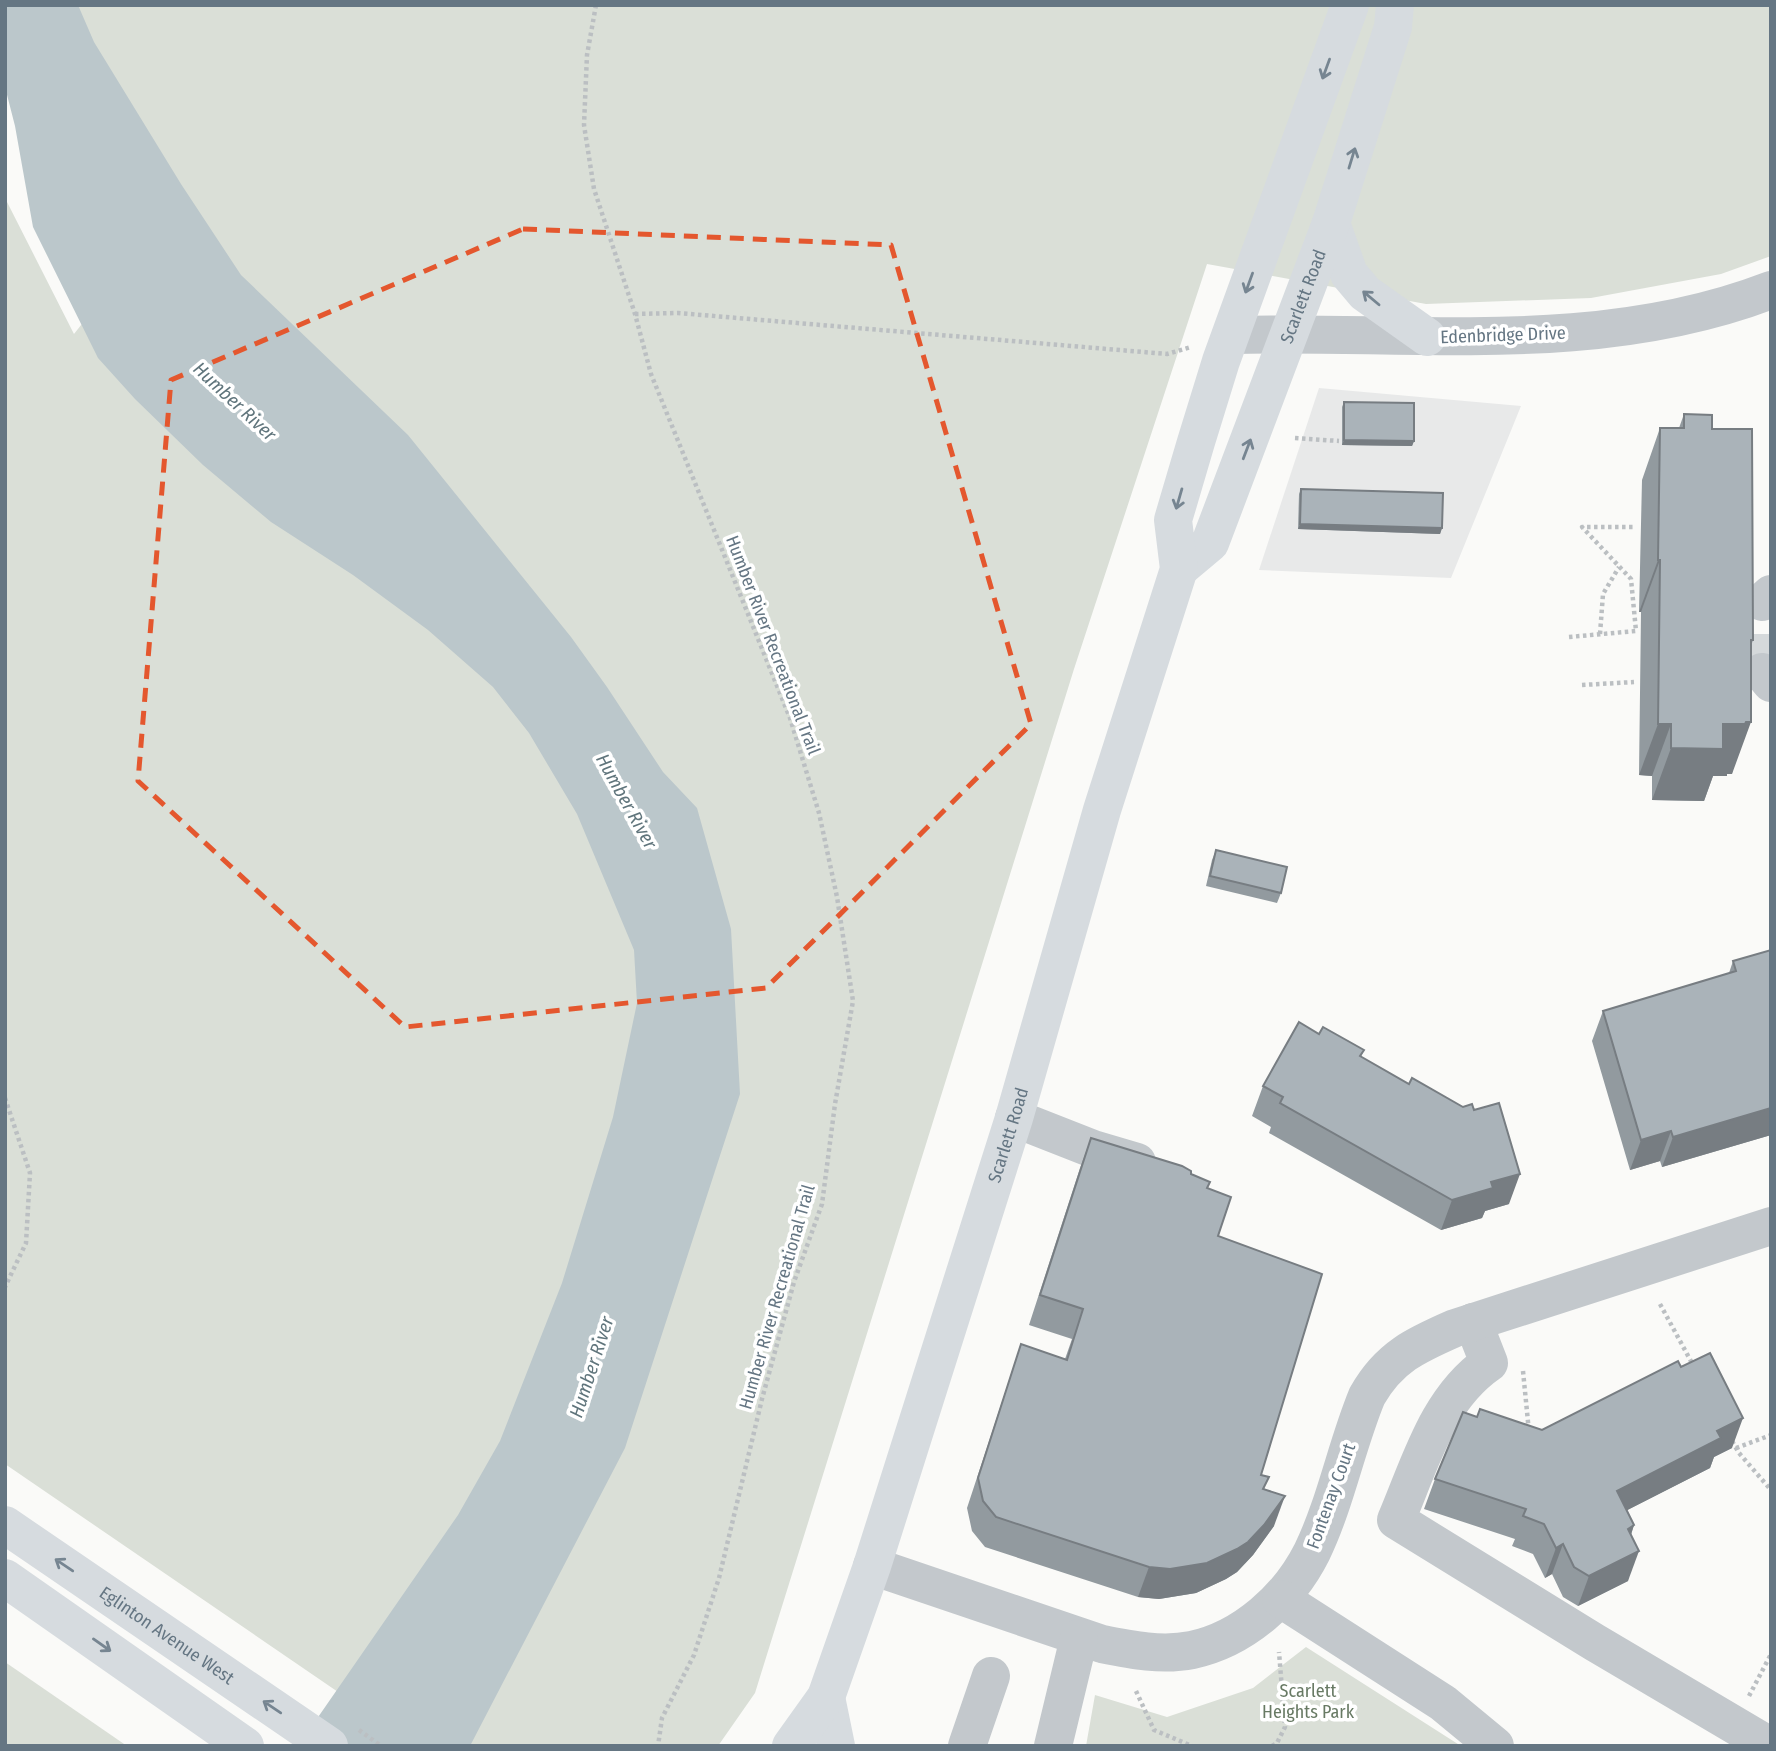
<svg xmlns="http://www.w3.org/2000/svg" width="1776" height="1751" viewBox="0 0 1776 1751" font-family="'Fira Sans Condensed',sans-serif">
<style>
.built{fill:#e8e9e9}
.green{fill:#dadfd7}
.water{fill:#bbc7cb}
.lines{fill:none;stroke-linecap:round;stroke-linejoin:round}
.minor-tunnel{stroke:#d5d9db;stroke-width:38;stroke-dasharray:38 19;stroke-linecap:butt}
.path{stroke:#bbbfc2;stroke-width:4.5;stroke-dasharray:3.5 3.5;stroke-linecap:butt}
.minor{stroke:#c3c8cc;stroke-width:38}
.major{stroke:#d6dbdf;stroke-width:38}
.wall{fill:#929a9f}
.shaded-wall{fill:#777d82}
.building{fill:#aab3b9;stroke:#777d82;stroke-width:2}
.oneway{stroke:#768591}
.marked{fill:none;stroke:#e4572e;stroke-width:5;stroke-dasharray:14 9;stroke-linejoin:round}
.labels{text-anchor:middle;stroke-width:7;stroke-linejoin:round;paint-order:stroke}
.street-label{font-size:18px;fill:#657683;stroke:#fff}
.park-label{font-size:18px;fill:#687a64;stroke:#fff}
.water-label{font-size:19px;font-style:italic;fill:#60757c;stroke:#fff}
</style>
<rect width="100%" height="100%" fill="#fafaf8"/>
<polygon class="built" points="1319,388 1521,406 1451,578 1259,570"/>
<g class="green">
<polygon points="67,5 1771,5 1771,256 1721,274 1591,298 1426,304 1207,264 1074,669 755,1693 718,1746 417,1746 5,1464 5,198 74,334 172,210"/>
<polygon points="1306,1647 1461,1746 1086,1746 1095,1695 1167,1717 1253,1688"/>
<polygon points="5,1662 127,1746 5,1746"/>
</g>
<polygon class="water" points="5,5 78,5 94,42 181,184 241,275 408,435 571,637 607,687 663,772 697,808 731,929 740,1094 625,1448 470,1746 302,1746 314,1723 458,1515 500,1441 562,1283 613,1117 637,1003 634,950 577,814 529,733 493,687 428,630 353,575 271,522 203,465 135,399 98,358 33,227 15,126 5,87"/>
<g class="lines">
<polyline class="minor-tunnel" points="1762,672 1762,602"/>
<g class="path">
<polyline points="596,5 587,55 584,125 594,189 635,314 651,374 790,718 819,813 837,897 853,1001 835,1104 822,1204 794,1282 762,1399 719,1578 694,1655 662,1718 658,1746"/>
<polyline points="635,314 678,313 1167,354 1191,347"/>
<polyline points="1295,438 1339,441"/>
<polyline points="1600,634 1603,594 1619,567"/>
<polyline points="1569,637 1636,631 1631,579 1582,527 1634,527"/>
<polyline points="1582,685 1634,682"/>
<polyline points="5,1098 30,1173 26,1243 5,1287"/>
<polyline points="1660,1304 1693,1365"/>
<polyline points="1523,1371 1529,1432"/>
<polyline points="1732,1441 1739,1453 1771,1490"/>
<polyline points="1736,1448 1771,1435"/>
<polyline points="1136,1691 1154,1730 1192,1746"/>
<polyline points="1749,1696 1771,1654"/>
<polyline points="359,1730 381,1746"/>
<polyline points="1272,1746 1277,1743 1285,1727 1279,1652"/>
</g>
<g class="minor">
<path d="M1231,335C1411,330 1597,357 1771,290"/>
<polyline points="1762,602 1771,594"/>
<polyline points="1762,672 1771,683"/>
<polyline points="1014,1118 1093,1149 1137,1162"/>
<path d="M1473,1322L1489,1363C1437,1399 1420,1464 1396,1520L1594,1642L1770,1746"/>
<path d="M872,1566L1102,1644C1132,1650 1162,1656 1192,1650C1244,1639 1289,1598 1312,1552C1336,1502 1346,1447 1367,1396C1389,1357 1416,1345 1455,1328L1771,1226"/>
<polyline points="1281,1599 1443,1703 1495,1746"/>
<polyline points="967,1746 991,1676"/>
<polyline points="1053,1746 1079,1638"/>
</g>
<g class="major">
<polyline points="1331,223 1349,274 1365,293 1427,337"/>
<path id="s1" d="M1179,569L1210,543L1331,223L1393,27L1395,5"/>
<path id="s2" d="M5,1525L329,1746"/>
<polyline points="5,1578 245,1746"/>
<polyline points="826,1697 836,1746"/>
<path id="s3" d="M791,1746L826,1697L872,1566L1014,1118L1102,810L1179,569L1173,520L1196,442L1221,361L1350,5"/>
</g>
</g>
<g class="wall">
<polygon points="1344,402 1414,441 1412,446 1342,445 1342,407"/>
<polygon points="1684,414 1712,429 1753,640 1751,646 1732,774 1727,774 1727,776 1713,776 1704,801 1652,800 1652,776 1639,775 1641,612 1639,612 1642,480 1660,428 1679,428"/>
<polygon points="1301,489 1442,528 1440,534 1298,529 1299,494"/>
<polygon points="1216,850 1281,893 1277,903 1206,886 1212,860"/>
<polygon points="1771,950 1771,1135 1662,1167 1660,1161 1630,1170 1592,1041 1603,1011 1729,973 1733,961"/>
<polygon points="1319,1034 1364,1050 1361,1057 1509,1204 1485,1211 1482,1218 1441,1230 1269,1133 1271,1127 1252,1116 1263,1086"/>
<polygon points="1091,1138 1191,1174 1207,1188 1218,1236 1261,1475 1274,1526 1253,1555 1237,1572 1226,1579 1196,1593 1159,1599 1138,1597 985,1547 972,1531 967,1508 1021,1344 1065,1359 1072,1339 1029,1325 1080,1168"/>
<polygon points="1477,1417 1542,1430 1732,1448 1714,1457 1710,1468 1627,1510 1634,1525 1631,1535 1628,1581 1578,1606 1563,1597 1552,1574 1545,1578 1533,1554 1512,1546 1515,1539 1424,1509 1435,1479"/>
</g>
<g class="shaded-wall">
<polygon points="1344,440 1414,441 1412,446 1342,445"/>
<polygon points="1300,524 1442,528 1440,534 1298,529"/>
<polygon points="1658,560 1660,560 1641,612 1639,612"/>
<polygon points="1751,722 1732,774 1727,774 1727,776 1713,776 1704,801 1652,800 1671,748 1723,724"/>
<polygon points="1658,724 1671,724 1652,776 1639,775"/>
<polygon points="1771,1108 1771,1135 1662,1167 1673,1137"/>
<polygon points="1671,1131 1660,1161 1630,1170 1641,1140"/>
<polygon points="1520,1174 1509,1204 1485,1211 1482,1218 1441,1230 1452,1200 1491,1182"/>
<polygon points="1743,1418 1732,1448 1714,1457 1710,1468 1606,1521 1617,1491 1717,1431"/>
<polygon points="1285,1496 1274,1526 1253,1555 1237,1572 1226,1579 1196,1593 1159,1599 1138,1597 1149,1567"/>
<polygon points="1634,1525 1624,1555 1628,1529"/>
<polygon points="1563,1544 1552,1574 1545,1578 1556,1548"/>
<polygon points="1639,1551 1628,1581 1578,1606 1589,1576"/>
</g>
<g class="building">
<polygon points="1344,402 1414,403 1414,441 1344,440"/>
<polygon points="1684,414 1712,415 1712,429 1752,429 1753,640 1751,640 1751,722 1746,722 1745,724 1723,724 1723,749 1671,748 1671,724 1658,724 1660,560 1658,560 1660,428 1684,428"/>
<polygon points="1301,489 1443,493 1442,528 1300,524"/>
<polygon points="1216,850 1287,867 1281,893 1210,876"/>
<polygon points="1771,950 1771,1108 1673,1137 1671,1131 1641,1140 1603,1011 1736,971 1733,961"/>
<polygon points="1299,1022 1319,1034 1323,1027 1364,1050 1360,1056 1409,1084 1412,1078 1463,1107 1472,1104 1474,1110 1499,1103 1520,1174 1491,1182 1493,1188 1452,1200 1280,1103 1283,1097 1263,1086"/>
<polygon points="1091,1138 1182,1166 1191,1171 1191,1174 1210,1182 1207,1188 1231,1197 1218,1236 1322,1274 1261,1475 1269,1477 1263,1489 1285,1496 1264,1525 1248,1542 1237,1549 1207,1563 1170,1569 1149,1567 996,1517 983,1501 978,1478 1021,1344 1067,1360 1083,1309 1040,1295"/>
<polygon points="1710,1353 1743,1418 1717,1431 1721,1438 1617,1491 1634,1525 1628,1529 1639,1551 1589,1576 1574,1567 1563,1544 1556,1548 1544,1524 1523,1516 1526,1509 1435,1479 1463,1412 1477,1417 1480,1409 1542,1430 1678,1361 1681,1367"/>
</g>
<defs><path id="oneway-shaft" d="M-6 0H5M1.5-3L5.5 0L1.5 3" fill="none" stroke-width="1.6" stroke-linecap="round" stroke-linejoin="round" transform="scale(1.75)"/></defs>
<g class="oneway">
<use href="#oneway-shaft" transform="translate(1326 69) rotate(110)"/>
<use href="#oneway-shaft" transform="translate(1352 158) rotate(-73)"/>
<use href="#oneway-shaft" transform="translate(1249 283) rotate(110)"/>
<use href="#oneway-shaft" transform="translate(1371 298) rotate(-140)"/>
<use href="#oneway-shaft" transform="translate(1247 449) rotate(-69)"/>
<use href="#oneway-shaft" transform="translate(1179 499) rotate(106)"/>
<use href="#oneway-shaft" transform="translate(64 1565) rotate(-146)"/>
<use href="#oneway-shaft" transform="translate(102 1645) rotate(35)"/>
<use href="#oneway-shaft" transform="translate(272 1707) rotate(-146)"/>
</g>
<path class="marked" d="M523,229L891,245L1031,724L766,988L405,1027L138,781L171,380Z"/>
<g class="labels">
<g class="street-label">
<text dy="6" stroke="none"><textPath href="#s1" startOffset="304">Scarlett Road</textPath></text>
<text transform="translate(1503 335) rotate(-2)" y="6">Edenbridge Drive</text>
<text transform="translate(773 645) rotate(69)" y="6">Humber River Recreational Trail</text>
<text dy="6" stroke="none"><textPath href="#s3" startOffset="651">Scarlett Road</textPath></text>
<text transform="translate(777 1297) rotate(-74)" y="6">Humber River Recreational Trail</text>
<text transform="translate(1331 1496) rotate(-70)" y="6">Fontenay Court</text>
<text dy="6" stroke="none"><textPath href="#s2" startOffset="196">Eglinton Avenue West</textPath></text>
</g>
<g class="park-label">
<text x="1308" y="1697">Scarlett<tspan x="1308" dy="21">Heights Park</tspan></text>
</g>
<g class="water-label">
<text transform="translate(235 401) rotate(43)" y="7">Humber River</text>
<text transform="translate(627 801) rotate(61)" y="7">Humber River</text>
<text transform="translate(591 1367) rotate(-72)" y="7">Humber River</text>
</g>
</g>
<rect width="1776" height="1751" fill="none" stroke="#657683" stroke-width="14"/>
</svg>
